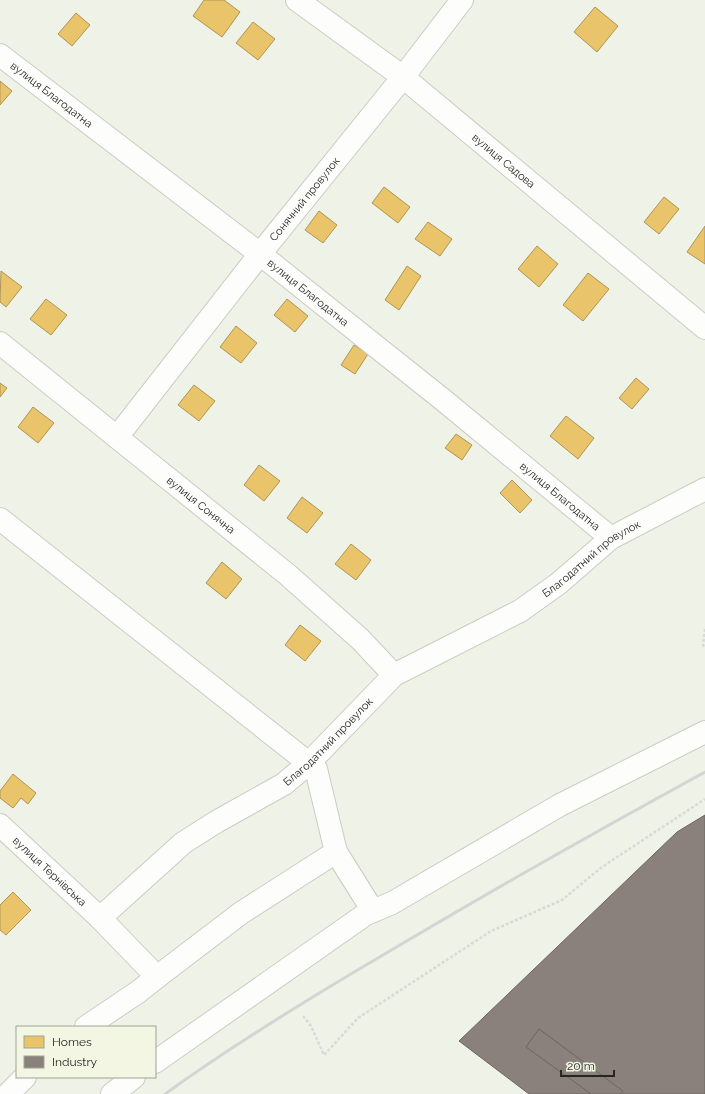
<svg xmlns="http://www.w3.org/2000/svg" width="705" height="1094" viewBox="0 0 705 1094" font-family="Raleway,sans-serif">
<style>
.homes{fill:#e9c46a;stroke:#ae9554}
.industry{fill:#8a817c;stroke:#6b6660}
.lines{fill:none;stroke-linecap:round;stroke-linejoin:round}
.minor-casing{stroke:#caccc4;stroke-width:24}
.path{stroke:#d9d9d7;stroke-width:2.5;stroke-dasharray:3 2;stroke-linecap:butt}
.minor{stroke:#fdfdfb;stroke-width:22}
.rail{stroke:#d4d4d2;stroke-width:3}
.labels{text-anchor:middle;stroke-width:4;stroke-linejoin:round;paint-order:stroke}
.street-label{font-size:11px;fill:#24261f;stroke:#f2f6e3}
</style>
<rect width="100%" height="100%" fill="#eff2e7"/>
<g class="homes">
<polygon points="204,0 224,0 240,12 222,37 193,16"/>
<polygon points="595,7 618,26 597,52 574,32"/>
<polygon points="76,13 90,25 72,46 58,34"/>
<polygon points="253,22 275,39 258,60 236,43"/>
<polygon points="0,81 12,91 0,105"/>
<polygon points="384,187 410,207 398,223 372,203"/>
<polygon points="664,197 679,209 659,234 644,222"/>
<polygon points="319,211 337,225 323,243 305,230"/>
<polygon points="428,222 452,239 440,256 415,239"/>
<polygon points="705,226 705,264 687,252"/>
<polygon points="537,246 558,264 539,287 518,269"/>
<polygon points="407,266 421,276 399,310 385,300"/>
<polygon points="1,271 22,287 6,307 0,302"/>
<polygon points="588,273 609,289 583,321 563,305"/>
<polygon points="46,299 67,315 51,335 30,319"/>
<polygon points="287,299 308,316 295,332 274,315"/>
<polygon points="236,326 257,343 241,363 220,347"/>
<polygon points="354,345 368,354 355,374 341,365"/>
<polygon points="636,378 649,389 632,409 619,398"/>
<polygon points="0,383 7,388 0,397"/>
<polygon points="194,385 215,401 199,421 178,405"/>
<polygon points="33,407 54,423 38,443 18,427"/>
<polygon points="566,416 594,438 578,459 550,436"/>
<polygon points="456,434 472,445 462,460 445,448"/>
<polygon points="259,465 280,481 264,501 244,485"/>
<polygon points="512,480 532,500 520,513 500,493"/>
<polygon points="302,497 323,513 307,533 287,518"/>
<polygon points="351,544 371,560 356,580 335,564"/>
<polygon points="222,562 242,579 226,599 206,583"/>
<polygon points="300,625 321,641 305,661 285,645"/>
<polygon points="13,774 36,793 28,804 21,798 13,808 0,798 0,791"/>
<polygon points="13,892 31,910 6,935 0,930 0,905"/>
</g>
<g class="industry">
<polygon points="705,815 705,1094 529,1094 459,1041 677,832"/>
<polygon points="539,1029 623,1091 621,1094 591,1094 526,1047"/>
</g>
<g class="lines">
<g class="minor-casing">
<g id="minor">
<path id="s1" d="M297,0L403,77L705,328"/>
<path id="s2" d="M0,55L260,254L442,399L611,538"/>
<path id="s3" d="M0,343L288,575L360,639L394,675"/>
<path id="s4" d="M117,437L260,254L403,77L462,0"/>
<polyline points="0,519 316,769 336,852 241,913 157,977"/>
<path id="s5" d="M0,825L100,918"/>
<polyline points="336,852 373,911"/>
<path id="s6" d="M86,1027L138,992L157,977L100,918L183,843L216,822L284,784L309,763L394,675L520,611L558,584L611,538L705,489"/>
<polyline points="155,1062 366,914 392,903 560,805 705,732"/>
<polyline points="8,1094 25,1077"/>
<polyline points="112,1094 134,1077"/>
</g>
</g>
<g class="path">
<polyline points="705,629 703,645 705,648"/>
<polyline points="303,1016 311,1026 324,1055 358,1018 491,931 562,900 602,867 705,799"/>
</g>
<use href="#minor" class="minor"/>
<path class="rail" d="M165,1094C236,1043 308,999 383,955C489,892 597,831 705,772"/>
</g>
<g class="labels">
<g class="street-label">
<text dy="4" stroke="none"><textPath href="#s2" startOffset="65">вулиця Благодатна</textPath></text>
<text dy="4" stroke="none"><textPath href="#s1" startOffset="262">вулиця Садова</textPath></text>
<text dy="4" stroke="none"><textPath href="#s4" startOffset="303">Сонячний провулок</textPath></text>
<text dy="4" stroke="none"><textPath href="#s2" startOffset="389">вулиця Благодатна</textPath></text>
<text dy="4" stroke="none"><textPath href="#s2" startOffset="713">вулиця Благодатна</textPath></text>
<text dy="4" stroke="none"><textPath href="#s3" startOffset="258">вулиця Сонячна</textPath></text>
<text dy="4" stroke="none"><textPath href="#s6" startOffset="783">Благодатний провулок</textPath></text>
<text dy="4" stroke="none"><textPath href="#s6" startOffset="459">Благодатний провулок</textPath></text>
<text dy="4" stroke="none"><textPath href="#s5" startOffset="68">вулиця Тернівська</textPath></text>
</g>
</g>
<rect x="16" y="1026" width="140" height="52" fill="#f2f6e3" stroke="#a0a395"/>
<rect x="24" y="1036" width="20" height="12" fill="#e9c46a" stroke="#a0a395"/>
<text x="52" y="1046" font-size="12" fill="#24261f">Homes</text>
<rect x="24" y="1056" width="20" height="12" fill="#8a817c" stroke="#a0a395"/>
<text x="52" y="1066" font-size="12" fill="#24261f">Industry</text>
<path d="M561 1070v6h53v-6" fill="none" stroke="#24261f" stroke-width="2"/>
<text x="567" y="1070" font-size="12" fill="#24261f" stroke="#f2f6e3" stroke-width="3" paint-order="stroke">20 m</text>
</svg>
